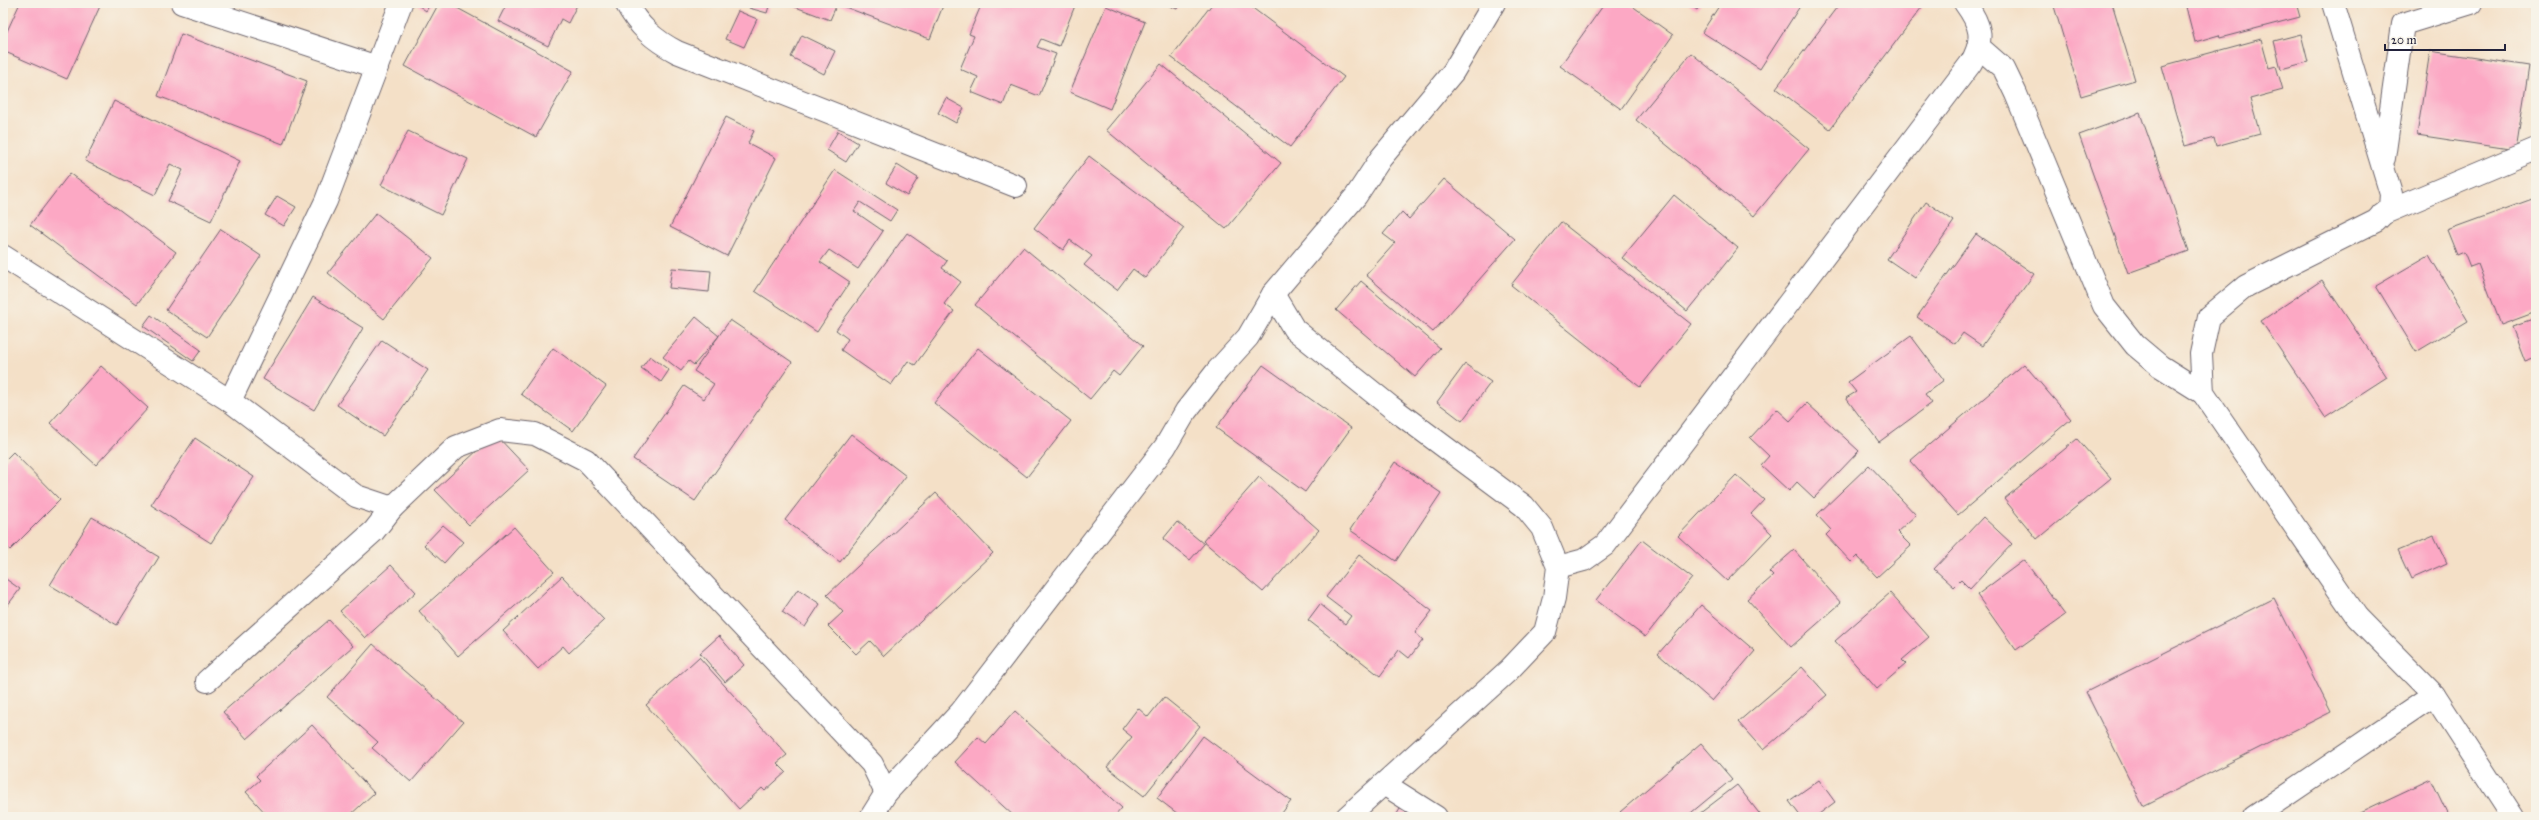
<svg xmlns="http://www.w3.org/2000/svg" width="2539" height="820" viewBox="0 0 2539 820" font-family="'IM FELL Great Primer',serif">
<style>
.building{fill:#fca8c4}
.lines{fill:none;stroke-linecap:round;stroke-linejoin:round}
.minor-casing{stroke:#6c646c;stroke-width:24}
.minor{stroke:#fff;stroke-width:22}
</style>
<rect width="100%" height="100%" fill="#f7f3e8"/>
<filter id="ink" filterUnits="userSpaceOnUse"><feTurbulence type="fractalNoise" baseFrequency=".025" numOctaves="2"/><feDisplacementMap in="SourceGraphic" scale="8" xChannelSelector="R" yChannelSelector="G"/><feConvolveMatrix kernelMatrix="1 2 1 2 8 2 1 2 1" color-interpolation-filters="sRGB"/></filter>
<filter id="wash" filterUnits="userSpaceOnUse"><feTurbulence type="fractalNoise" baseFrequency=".012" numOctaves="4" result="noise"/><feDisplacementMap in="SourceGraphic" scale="16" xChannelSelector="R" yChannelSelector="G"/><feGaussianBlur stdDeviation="0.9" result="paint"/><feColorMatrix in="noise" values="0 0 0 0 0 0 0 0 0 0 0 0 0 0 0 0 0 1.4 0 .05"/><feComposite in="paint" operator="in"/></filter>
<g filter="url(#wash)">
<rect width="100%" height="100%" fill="#f4e0c7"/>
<g id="blocks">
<g class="building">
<polygon points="20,3 101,4 67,79 3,51 3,40"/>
<polygon points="415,3 431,3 426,11"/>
<polygon points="439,3 448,3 573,71 536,137 405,66"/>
<polygon points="507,3 578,3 568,23 561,19 548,46 498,21"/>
<polygon points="751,3 770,3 767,13 749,8"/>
<polygon points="785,3 944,3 930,39 837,4 830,20"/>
<polygon points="982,3 1076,3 1059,46 1041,39 1037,47 1056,54 1039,96 1011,85 1003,105 971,92 978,77 960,69 974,36 969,34"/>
<polygon points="1163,3 1179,3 1177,9"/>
<polygon points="1213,3 1246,3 1344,77 1290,147 1171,57"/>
<polygon points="1605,3 1628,3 1673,35 1621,109 1560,66"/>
<polygon points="1687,3 1701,3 1697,10"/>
<polygon points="1721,3 1802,3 1760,69 1702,32"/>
<polygon points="1840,3 1925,3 1830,129 1776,88"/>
<polygon points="2053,3 2112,3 2135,80 2081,96"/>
<polygon points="2185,3 2296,3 2300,17 2220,38 2219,35 2195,42"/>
<polygon points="1106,6 1145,22 1110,109 1070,92"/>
<polygon points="738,11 757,19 744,47 725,39"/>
<polygon points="181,34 307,81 283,144 158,96"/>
<polygon points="2301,34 2308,62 2281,69 2274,41"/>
<polygon points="802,35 835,51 824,74 791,57"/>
<polygon points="2261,39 2269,68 2276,66 2283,90 2250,99 2260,134 2216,146 2214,138 2185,146 2162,66"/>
<polygon points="2430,51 2529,66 2516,150 2417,135"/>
<polygon points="1691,53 1809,149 1754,216 1636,120"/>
<polygon points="1161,64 1281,163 1226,229 1106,130"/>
<polygon points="946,98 964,108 956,123 938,113"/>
<polygon points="114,101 240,161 211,221 168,201 183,170 170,164 155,195 85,161"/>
<polygon points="2140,113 2189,251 2128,273 2079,135"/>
<polygon points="726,117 754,131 748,143 776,158 727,256 670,227"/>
<polygon points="408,131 468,159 441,215 381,185"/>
<polygon points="838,131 858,143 846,162 827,150"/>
<polygon points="1089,156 1184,228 1145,278 1133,269 1117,290 1084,265 1092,256 1070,240 1063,250 1034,228"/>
<polygon points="897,165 918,178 907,196 886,183"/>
<polygon points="835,170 897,210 890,221 860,202 854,211 883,231 858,269 829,250 820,262 850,282 817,332 755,291"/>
<polygon points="70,173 176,252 137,304 30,225"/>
<polygon points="1444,179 1515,239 1433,332 1366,275 1395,243 1383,234 1402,212 1409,219"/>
<polygon points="1674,195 1738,248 1687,311 1622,258"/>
<polygon points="277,196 296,207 284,226 265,215"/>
<polygon points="2535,198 2536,312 2501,325 2478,264 2470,267 2464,252 2457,255 2447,230"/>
<polygon points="1926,202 1954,221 1915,278 1887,259"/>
<polygon points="376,213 433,258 384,319 328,273"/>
<polygon points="1561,222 1691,324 1640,387 1511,285"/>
<polygon points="221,229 261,256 207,337 166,310"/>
<polygon points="907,233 947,261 942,268 961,282 944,304 954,311 915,365 908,361 891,385 841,350 848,339 836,330"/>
<polygon points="1976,234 2034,274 1982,346 1963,333 1955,344 1917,317"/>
<polygon points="1023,247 1143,346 1119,376 1113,371 1090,399 975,305"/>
<polygon points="2429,255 2468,321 2416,352 2376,286"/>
<polygon points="672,268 711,271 709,292 669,288"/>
<polygon points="2322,280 2387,377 2325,417 2261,321"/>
<polygon points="1361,281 1440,348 1415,377 1336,310"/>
<polygon points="313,297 363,328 314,410 263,379"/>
<polygon points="151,315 201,350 193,361 143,326"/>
<polygon points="696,317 719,336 694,365 689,361 681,371 663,357"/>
<polygon points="2536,319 2536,357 2525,361 2512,327"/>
<polygon points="730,320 792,362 695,501 633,459 684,386 704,399 714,384 694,371"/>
<polygon points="1911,336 1944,380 1925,394 1932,403 1879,442 1846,398 1856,392 1848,382"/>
<polygon points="382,340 428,370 383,436 337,405"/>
<polygon points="553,348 606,386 573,431 521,394"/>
<polygon points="978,348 1071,421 1027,477 934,403"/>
<polygon points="650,356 669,370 661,382 641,368"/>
<polygon points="1465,364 1491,382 1462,421 1437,402"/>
<polygon points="2024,364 2071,419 1958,515 1910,461"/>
<polygon points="1263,365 1351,428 1305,492 1216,428"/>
<polygon points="101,366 148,408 96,465 50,423"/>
<polygon points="1807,403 1859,451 1814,498 1797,482 1789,491 1761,465 1769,456 1750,438 1777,409 1790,421"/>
<polygon points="495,434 529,470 469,525 435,490"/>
<polygon points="851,434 906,476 840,562 785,520"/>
<polygon points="195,438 254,477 211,543 151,505"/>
<polygon points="2077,439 2111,478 2037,539 2004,499"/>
<polygon points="13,452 60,500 10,550 3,543 3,462"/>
<polygon points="1395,462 1441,493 1396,561 1350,530"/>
<polygon points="1869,465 1916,515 1897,532 1911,546 1877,577 1857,556 1851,562 1826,535 1831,530 1817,515"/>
<polygon points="1736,475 1764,500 1751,514 1772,534 1727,581 1678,536"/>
<polygon points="1259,477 1319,530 1263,592 1203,541"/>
<polygon points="936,493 993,553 884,656 870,641 856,654 828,626 843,612 827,595"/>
<polygon points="92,517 159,557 117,625 50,585"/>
<polygon points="1983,517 2012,544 1970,589 1961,580 1954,587 1934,569"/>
<polygon points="1177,522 1204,544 1190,560 1163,539"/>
<polygon points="443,525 463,542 444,563 424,545"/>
<polygon points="514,527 554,572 458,656 419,611"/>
<polygon points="2434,536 2447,563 2411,579 2398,551"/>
<polygon points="1642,540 1692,578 1645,637 1596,600"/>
<polygon points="1794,550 1841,603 1791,647 1747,599 1773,576 1769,572"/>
<polygon points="1359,555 1432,611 1415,633 1423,640 1409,658 1399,650 1380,676 1308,620 1320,604 1345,624 1351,616 1326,597"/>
<polygon points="2024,560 2065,615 2016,650 1977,595"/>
<polygon points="391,565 416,592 365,638 340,611"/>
<polygon points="562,576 604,620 569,653 563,646 538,669 503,631"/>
<polygon points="3,577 20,589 7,606 3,603"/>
<polygon points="798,589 820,604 805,627 782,612"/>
<polygon points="1890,593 1929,637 1902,660 1906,664 1877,689 1835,641"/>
<polygon points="2274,598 2331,712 2143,806 2086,692"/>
<polygon points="1701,605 1755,651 1712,701 1658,654"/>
<polygon points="329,620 353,646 247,739 223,712"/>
<polygon points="719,636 744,665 725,682 700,653"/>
<polygon points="373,644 463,722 411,782 372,748 378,742 327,697"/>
<polygon points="699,657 787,755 777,763 786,772 765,791 762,788 739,809 646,705"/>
<polygon points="1802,667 1827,695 1763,750 1738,722"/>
<polygon points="1164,697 1200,726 1144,796 1107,767 1132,737 1122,729 1138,708 1148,717"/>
<polygon points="1015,711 1122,808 1114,817 1015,817 955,762 978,737 986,744"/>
<polygon points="312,725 374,793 348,817 269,817 246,792 260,780 256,776"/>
<polygon points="1203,736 1291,801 1279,817 1182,817 1157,798"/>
<polygon points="1701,743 1732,779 1686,817 1624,817 1620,812"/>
<polygon points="2431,779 2449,817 2350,817"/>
<polygon points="1819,780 1835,802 1815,817 1801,817 1789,801"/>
<polygon points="1737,785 1762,817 1695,817"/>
<polygon points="1400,809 1415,817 1395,817"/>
</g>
</g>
</g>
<g filter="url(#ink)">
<use href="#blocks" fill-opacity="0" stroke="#6c646c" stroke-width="1"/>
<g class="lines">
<g class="minor-casing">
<g id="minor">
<polyline points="182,3 377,67"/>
<path d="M626,3C638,26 654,40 677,52L1016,186"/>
<polyline points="2333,3 2391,194 2390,207 2376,221 2246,286 2209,317 2201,354 2203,393 2357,617 2434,695 2513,817"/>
<polyline points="1980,48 2004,69 2016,94 2104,306 2135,345 2160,366 2203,393"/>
<polyline points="2384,158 2403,24 2471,3"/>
<polyline points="2382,214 2536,149"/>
<polyline points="3,256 230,401 356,496 392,508 456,447 500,430 535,434 586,460 872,764 886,793"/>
<polyline points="1273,294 1294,329 1391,407 1524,506 1542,528 1558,567 1554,598 1545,632 1509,670 1347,817"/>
<polyline points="230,401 326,201 401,3"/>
<path d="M1558,567L1584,560L1605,545L1971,63C1985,39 1981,25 1965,3"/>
<polyline points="207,681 374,531 392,508"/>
<polyline points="1384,784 1436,817"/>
<polyline points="871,817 886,793 961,712 1165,447 1186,411 1218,370 1248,337 1273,294 1356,196 1381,158 1453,72 1494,3"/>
<polyline points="2254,817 2434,695"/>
</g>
</g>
<use href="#minor" class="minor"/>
</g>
</g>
<rect width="2539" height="820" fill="none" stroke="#f7f3e8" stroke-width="16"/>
<path d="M2385 44v6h120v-6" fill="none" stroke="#22223b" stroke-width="2"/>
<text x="2391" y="44" font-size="12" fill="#22223b" stroke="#f7f3e8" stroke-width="3" paint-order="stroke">20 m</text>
</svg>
